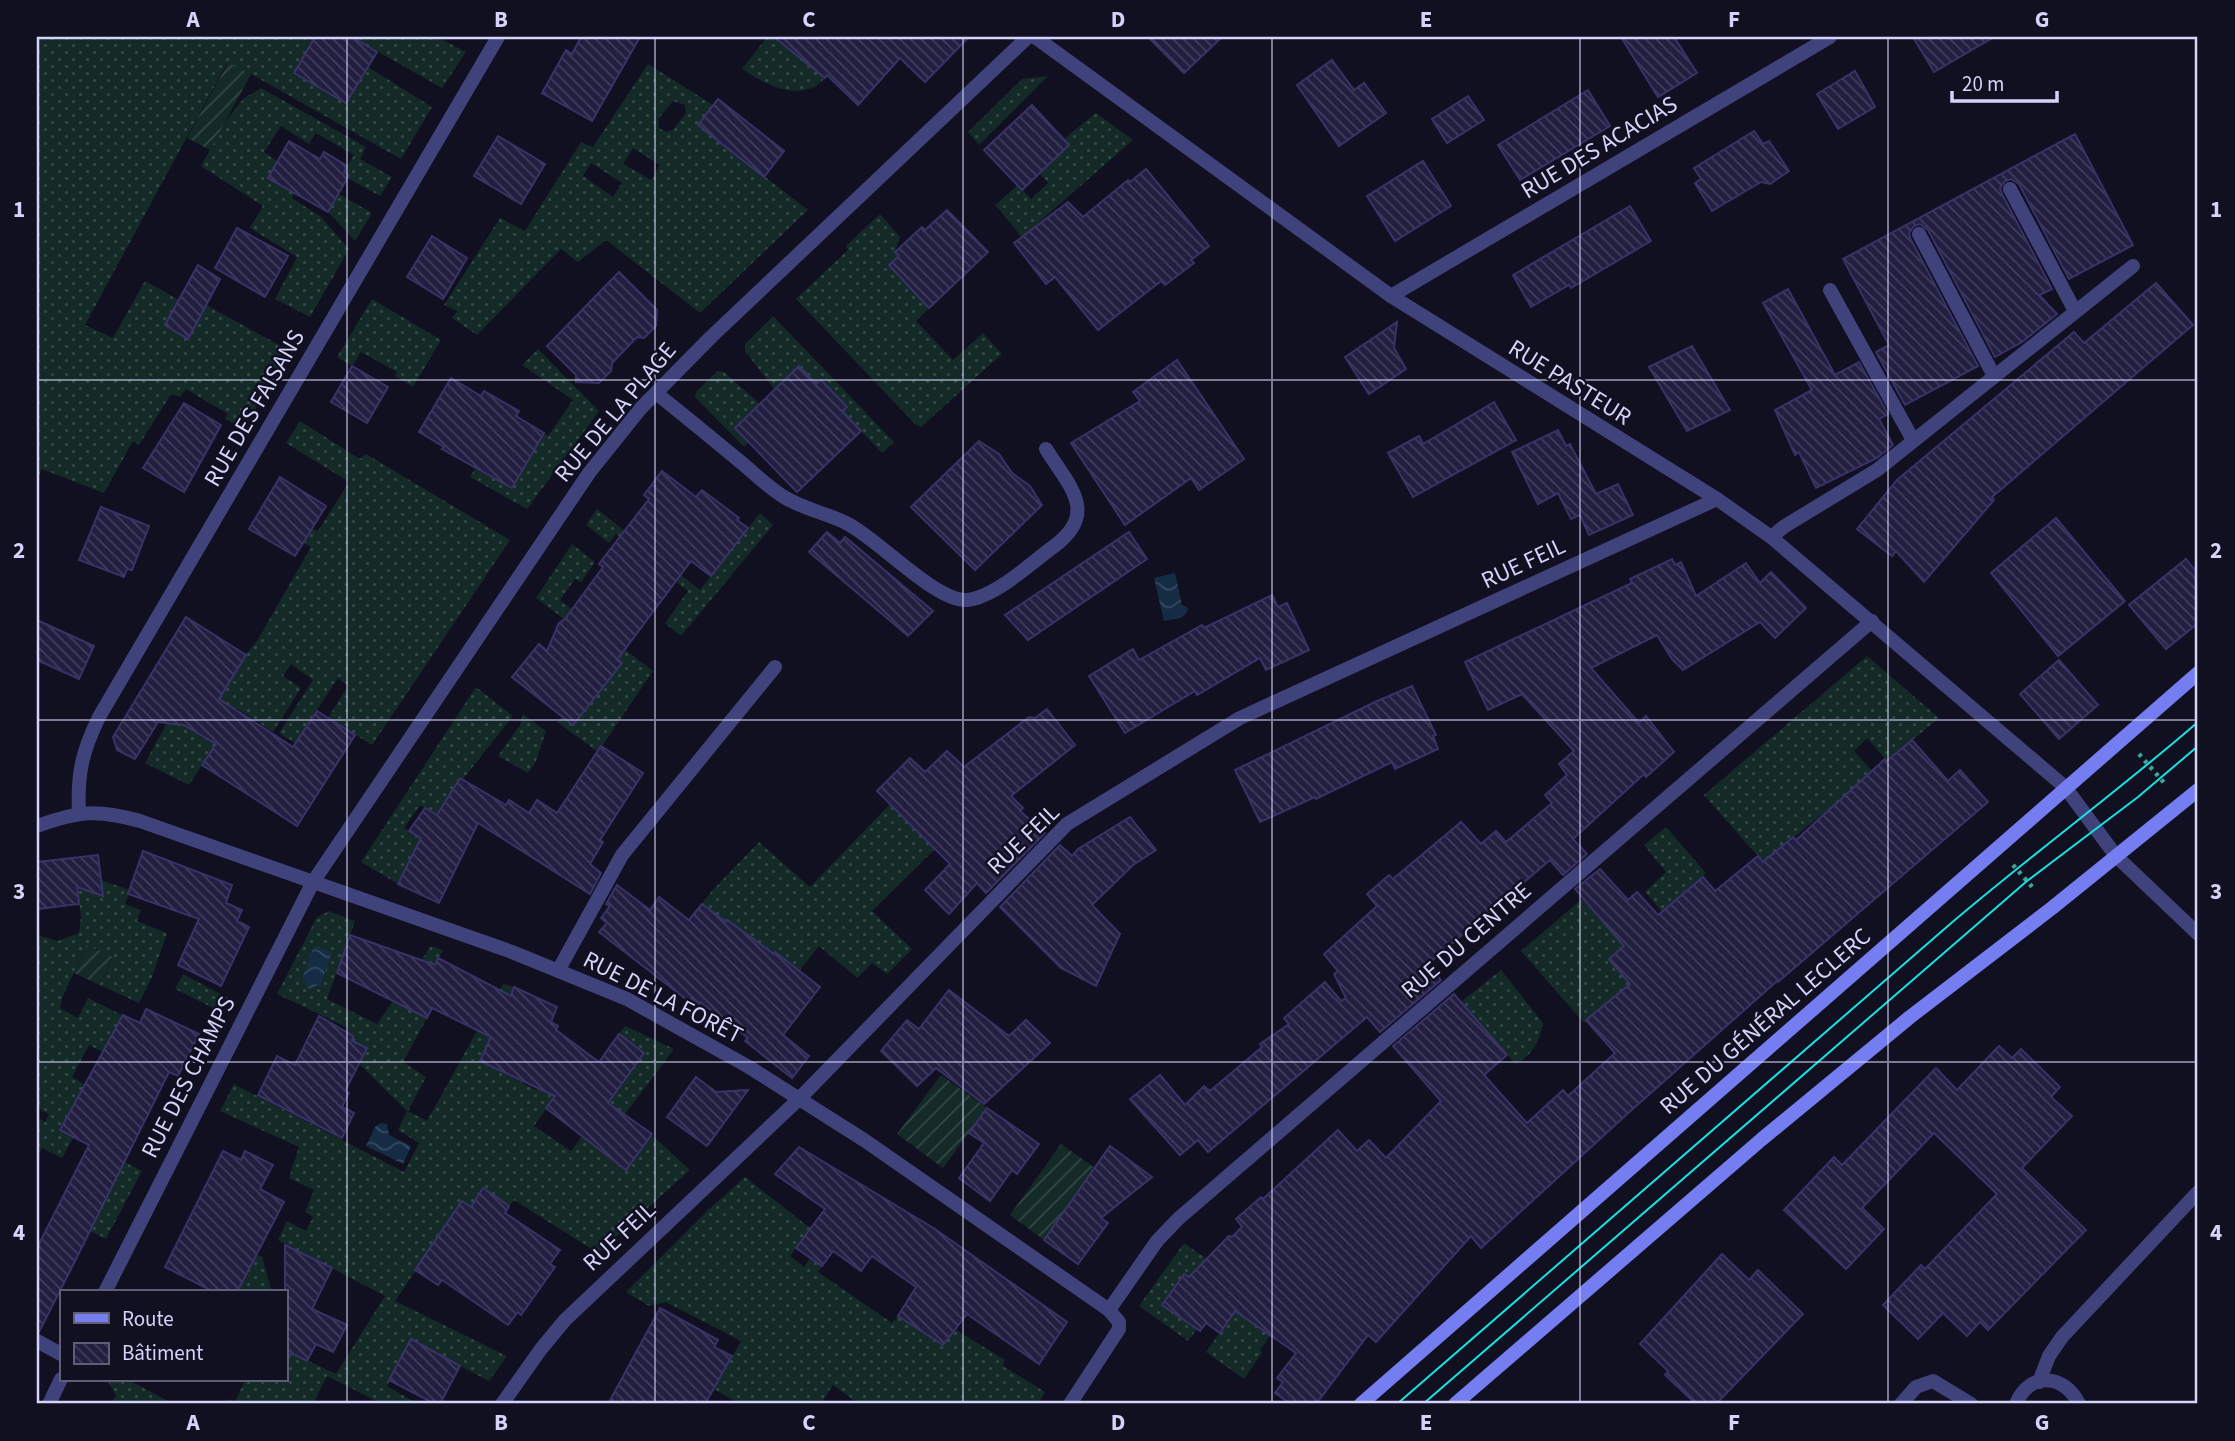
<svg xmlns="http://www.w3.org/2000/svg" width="2235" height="1441" viewBox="0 0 2235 1441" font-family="'Source Sans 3',sans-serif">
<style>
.grass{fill:url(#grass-dots);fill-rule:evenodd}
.garden{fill:url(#garden-furrows)}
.water{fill:url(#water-waves)}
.building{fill:url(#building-back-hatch);stroke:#383269;stroke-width:2}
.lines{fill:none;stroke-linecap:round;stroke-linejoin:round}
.path{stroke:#3ba796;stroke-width:4.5;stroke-dasharray:3.5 5;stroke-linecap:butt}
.service{stroke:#40437b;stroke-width:14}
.minor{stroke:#40437b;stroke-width:14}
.secondary{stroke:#757ef0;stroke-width:14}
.tram{stroke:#18e1e2;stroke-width:2}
.grid{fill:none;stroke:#d4d4fa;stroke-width:2;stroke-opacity:0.55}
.labels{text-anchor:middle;stroke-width:5;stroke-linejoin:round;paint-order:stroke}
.street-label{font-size:24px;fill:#d4d4fa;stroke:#111020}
.neatline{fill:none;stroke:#d4d4fa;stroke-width:2.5}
.grid-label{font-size:23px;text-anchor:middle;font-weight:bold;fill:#d4d4fa}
</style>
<defs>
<pattern id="grass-dots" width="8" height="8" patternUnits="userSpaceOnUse" patternTransform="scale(1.75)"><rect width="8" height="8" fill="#132a27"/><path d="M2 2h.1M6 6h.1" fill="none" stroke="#344847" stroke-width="1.8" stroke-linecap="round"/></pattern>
<pattern id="garden-furrows" width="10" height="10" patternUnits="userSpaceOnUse" patternTransform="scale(1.75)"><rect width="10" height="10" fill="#132a27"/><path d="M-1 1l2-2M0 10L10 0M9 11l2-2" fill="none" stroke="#344847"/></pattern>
<pattern id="water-waves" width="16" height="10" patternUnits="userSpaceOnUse" patternTransform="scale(1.75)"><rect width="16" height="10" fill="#152c45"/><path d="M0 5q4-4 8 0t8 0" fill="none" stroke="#364a61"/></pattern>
<pattern id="building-back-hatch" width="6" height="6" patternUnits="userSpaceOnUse" patternTransform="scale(1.75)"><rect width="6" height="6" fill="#211e3f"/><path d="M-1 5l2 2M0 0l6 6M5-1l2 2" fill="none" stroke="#403e5c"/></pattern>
</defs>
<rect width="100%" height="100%" fill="#111020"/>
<g class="grass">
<polygon points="41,37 315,37 294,74 346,103 368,67 432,107 401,159 251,74 227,63 85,325 113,338 145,281 179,300 165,325 188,339 206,305 288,350 244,429 225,419 228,414 186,389 180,397 171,394 139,445 133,441 104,493 42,469 37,480 37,47"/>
<polygon points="352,37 437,37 466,52 442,88"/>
<path d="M767,37H797L788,48L825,78C802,104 766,85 742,69Z"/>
<path d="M648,64L713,105L698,125L808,210L700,313L606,240L578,262L561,249L477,335L452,318L457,311L444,305L500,218L525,231L581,142L593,147ZM673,101L685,105L686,113L673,130L666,132L659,128L658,119ZM633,148L660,165L651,180L623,164ZM591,163L622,183L613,197L583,176Z"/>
<polygon points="1048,76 979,145 968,132 1022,79"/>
<polygon points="261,88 366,147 360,159 392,177 380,196 347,178 349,175 344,172 354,155 316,133 309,144 281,126 264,152 277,161 268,178 295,193 292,198 321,217 349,249 310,317 275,299 297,257 250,228 263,206 201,166 226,121 243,99"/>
<polygon points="1096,113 1133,140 1022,237 995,205 1018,185 1031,199 1048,183 1039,173 1069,145 1064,139"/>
<polygon points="339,194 372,213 355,241 328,212"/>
<polygon points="880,214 900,237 895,251 899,256 889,265 929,308 916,321 953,360 983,333 1002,354 921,427 915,424 796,299 848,250 846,246"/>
<polygon points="372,299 441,340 413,387 395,376 397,372 361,352 352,366 337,357"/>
<polygon points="773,316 894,442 882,453 842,411 847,406 821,380 816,384 799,367 775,390 745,351 745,344"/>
<polygon points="538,349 599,411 527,509 470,477 475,469 512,488 544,433 548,436 573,400 522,365"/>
<polygon points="717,371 724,372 760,404 749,442 744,447 695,397 696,392"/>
<polygon points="300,421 360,459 366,454 510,540 372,745 328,718 348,686 338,678 295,743 279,733 313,680 291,664 283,676 301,688 273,732 238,709 189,785 145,763 167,723 176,721 199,733 246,654 257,641 311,547 303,542 311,529 318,531 349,482 286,443"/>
<polygon points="597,509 700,590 760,513 773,525 681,636 665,623 688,591 616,534 609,543 586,525"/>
<polygon points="572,544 595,562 581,582 575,579 560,600 653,671 598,752 557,722 563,717 596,696 622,663 536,598"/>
<polygon points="1867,656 1939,718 1887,761 1867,738 1854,751 1874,773 1763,862 1704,795"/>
<polygon points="476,687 513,716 463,779 460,778 447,799 448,821 420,805 404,828 421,838 398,884 361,862"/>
<polygon points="523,714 546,731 536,761 528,773 498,756 520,725"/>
<path d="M923,770L948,798L935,849L872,911L912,949L887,974L872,963L857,978L819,946L799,971L775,953L774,954C751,936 726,922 702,904L711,892L759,842L810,887Z"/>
<polygon points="1666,827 1706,873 1684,893 1696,907 1688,942 1645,892 1666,872 1644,845"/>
<polygon points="101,880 130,890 125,904 141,910 137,921 167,933 152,977 139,1003 100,985 113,957 87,945 63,996 60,1008 78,1018 88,998 122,1015 103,1052 89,1045 72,1077 85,1085 74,1136 62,1158 42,1148 37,1158 37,1117 45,1122 49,1114 37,1108 37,935 58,941 79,933 81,917 77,883"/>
<polygon points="1583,898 1624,946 1609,959 1633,986 1584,1023 1521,951"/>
<polygon points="329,911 355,921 327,999 377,1024 431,946 443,950 413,1010 427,1018 403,1062 426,1077 408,1111 427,1121 503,984 514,987 481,1061 536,1090 565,1050 581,1059 534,1126 571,1151 644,1053 619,1034 625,1026 674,1049 598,1150 626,1170 636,1157 626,1150 643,1127 690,1170 598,1253 514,1200 509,1206 483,1188 474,1201 501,1218 493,1228 462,1202 395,1301 507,1356 489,1381 411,1340 387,1386 418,1404 382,1404 327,1376 313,1404 225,1404 228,1399 235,1402 245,1380 285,1380 285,1350 336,1374 385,1296 278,1240 287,1221 306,1231 313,1217 305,1212 314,1190 289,1178 299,1147 220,1111 234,1084 404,1172 419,1143 398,1130 407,1111 359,1064 367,1048 344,1037 348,1028 277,994 317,917"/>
<path d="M1501,970L1543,1023C1540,1041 1532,1056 1515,1064L1461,1002Z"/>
<polygon points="183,974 228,998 221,1012 175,989"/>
<polygon points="90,1144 142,1171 106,1239 90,1231"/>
<polygon points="745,1177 810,1228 790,1256 804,1267 810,1258 822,1266 818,1272 892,1323 898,1316 943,1344 953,1328 1005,1360 1003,1366 1045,1392 1038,1404 853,1404 855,1401 833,1385 821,1404 740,1404 714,1389 741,1341 666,1302 649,1306 626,1292 708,1210"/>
<polygon points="1184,1243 1236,1280 1191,1278 1184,1274 1163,1305 1197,1329 1188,1341 1139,1306"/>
<polygon points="256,1254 262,1257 272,1292 237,1292"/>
<polygon points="1240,1304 1275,1328 1260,1350 1262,1353 1244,1379 1206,1352"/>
<polygon points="107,1380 128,1380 174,1404 111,1404 116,1395"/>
</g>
<g class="garden">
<polygon points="228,63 251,74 210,150 187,138"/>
<polygon points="87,945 113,957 100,985 74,973"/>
<polygon points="941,1075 987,1108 943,1168 897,1134"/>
<polygon points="1061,1144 1095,1168 1044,1240 1010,1215"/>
</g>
<g class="water">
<path d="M1175,573L1182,605L1188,608C1187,619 1174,619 1164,621L1154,578Z"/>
<polygon points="314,946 332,952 320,986 317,985 312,990 306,987 305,980 302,979"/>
<polygon points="381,1123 387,1124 389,1135 411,1146 403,1164 366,1146 375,1127"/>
</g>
<g class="building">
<polygon points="315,37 352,37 377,52 346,103 294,73"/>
<polygon points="581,37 640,37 592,121 542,93 566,50 572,54"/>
<polygon points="774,37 969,37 925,82 900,58 858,105 827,75 825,78"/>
<polygon points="1148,37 1222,37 1184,73"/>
<polygon points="1621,37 1674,37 1697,73 1658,97"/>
<polygon points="1913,37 1994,37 1934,72"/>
<polygon points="1332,60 1354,90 1364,83 1386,113 1339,146 1297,85"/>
<polygon points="1855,71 1875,107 1838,129 1817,94"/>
<polygon points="1588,90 1610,126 1520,180 1498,145"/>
<polygon points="1468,96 1484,120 1447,143 1432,119"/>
<polygon points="718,99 784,151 764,177 698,125"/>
<polygon points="1032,105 1069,145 1022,190 984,150"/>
<polygon points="1754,131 1763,144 1769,141 1789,171 1770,184 1761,182 1712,211 1695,183 1701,179 1694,168"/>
<polygon points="2075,134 2133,245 2069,279 2019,184 2011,179 2005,181 2000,188 2002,194 2052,289 2039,295 2057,314 2022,342 1995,357 1928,230 1920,224 1914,226 1909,233 1910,238 1978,366 1905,405 1876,352 1889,345 1843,259"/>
<polygon points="498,136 545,164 521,204 474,176"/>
<polygon points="289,141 320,159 324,152 347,166 344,172 349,175 328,212 268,178"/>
<polygon points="1423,161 1451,206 1395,241 1367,196"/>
<polygon points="1146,169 1209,246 1191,260 1194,263 1165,285 1161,281 1098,330 1055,277 1046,284 1014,243 1068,202 1083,217 1128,180 1130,182"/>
<polygon points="1630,206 1651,241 1571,288 1569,285 1531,307 1513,275"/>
<polygon points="947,210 988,252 929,308 889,265 899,256 895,252 922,227 925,230"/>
<polygon points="237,228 288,256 265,297 215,268"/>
<polygon points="432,236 467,258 443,299 407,277"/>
<polygon points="198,265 220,279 188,339 165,325"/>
<polygon points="619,272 657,310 656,326 644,338 637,337 612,363 611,371 599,383 576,382 576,375 547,346"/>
<polygon points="2156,283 2193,325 1992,497 1994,500 1924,582 1896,551 1892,556 1857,529 1897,480 2074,332 2084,343"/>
<polygon points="1788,289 1835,375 1859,362 1888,414 1879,419 1893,445 1877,458 1816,488 1799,452 1795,455 1775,410 1812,390 1763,303"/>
<polygon points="1397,322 1394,348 1406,369 1369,394 1345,357"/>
<polygon points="1692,346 1730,410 1687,431 1649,367"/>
<polygon points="1177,360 1244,459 1199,490 1191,478 1125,525 1071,443 1140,401 1133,392"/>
<polygon points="352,366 388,387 367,423 331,402"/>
<polygon points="799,366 816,384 821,380 847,407 842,411 861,431 797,492 735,428"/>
<polygon points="451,378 481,396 484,391 519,411 516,416 544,433 512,488 442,449 444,447 419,432"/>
<polygon points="1494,402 1516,440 1413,497 1388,453 1419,436 1423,444"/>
<polygon points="184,403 221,425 184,492 143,468"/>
<polygon points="1558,430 1566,446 1570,444 1596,494 1618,484 1633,515 1589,535 1580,515 1571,519 1558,493 1538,504 1512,452"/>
<polygon points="979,441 999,454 1012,473 1030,486 1042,505 975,570 911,507"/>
<polygon points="662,471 696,497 702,490 739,518 737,520 748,528 711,576 691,561 617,660 622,663 573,725 512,677 539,644 547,651 559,623 565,619 603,567 599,564 649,499 644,495"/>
<polygon points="280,477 326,506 295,556 249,529"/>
<polygon points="101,507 149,526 132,570 127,569 124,577 79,560"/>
<polygon points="2056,518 2125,601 2058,656 1991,573"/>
<polygon points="827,532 840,543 845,537 933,611 908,636 809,552"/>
<polygon points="1129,532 1147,559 1028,640 1005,615"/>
<polygon points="1672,559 1675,565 1681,562 1696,596 1746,563 1760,583 1771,572 1806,608 1775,638 1760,622 1683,670 1672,659 1657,635 1591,668 1639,723 1646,716 1674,752 1646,777 1644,774 1573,839 1587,854 1563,875 1550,860 1428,964 1441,980 1380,1032 1367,1017 1208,1152 1198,1140 1180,1155 1130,1099 1160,1075 1185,1105 1204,1086 1210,1091 1262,1047 1260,1044 1289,1024 1284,1018 1325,982 1341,1001 1346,998 1334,974 1338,971 1324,954 1377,906 1367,894 1389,875 1393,879 1461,822 1481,844 1496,831 1506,842 1552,803 1545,795 1567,775 1559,764 1574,751 1522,694 1488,710 1465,662 1632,583 1630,579"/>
<polygon points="2186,559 2198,574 2198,623 2166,649 2129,605"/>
<polygon points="1272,595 1278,607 1287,603 1309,650 1266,670 1260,658 1197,695 1195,691 1125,733 1089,676 1133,649 1139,660 1202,625 1204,628"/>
<polygon points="186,617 246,655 219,699 293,747 317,711 355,735 297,826 202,765 216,744 184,725 158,722 135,759 117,750 113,737"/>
<polygon points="37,620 94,646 79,679 37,660"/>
<polygon points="2059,660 2098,705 2059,739 2020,694"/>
<polygon points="1412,686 1436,735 1433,736 1438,749 1395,769 1392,762 1316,799 1315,797 1260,822 1235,770 1375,702"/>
<polygon points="1047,709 1075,745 1011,796 1023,808 1020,811 1045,833 986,893 977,883 949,914 925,890 950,864 877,791 910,758 925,772 947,751 964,767 1029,717 1035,718"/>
<polygon points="1912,740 1948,781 1960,770 1988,802 1778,982 1777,981 1626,1115 1481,1248 1471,1236 1376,1342 1368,1335 1316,1404 1291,1404 1275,1393 1283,1382 1277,1378 1296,1353 1235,1311 1220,1333 1206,1323 1200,1331 1162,1305 1184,1274 1189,1277 1229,1236 1232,1237 1242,1227 1236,1219 1261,1197 1263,1199 1338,1130 1357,1151 1369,1140 1386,1158 1441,1101 1393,1046 1454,994 1507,1055 1484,1075 1527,1123 1563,1090 1568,1096 1615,1053 1586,1020 1630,984 1609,959 1624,946 1575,889 1600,869 1628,900 1637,892 1658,915 1703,877 1715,891 1758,856 1763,862 1793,837 1796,840 1885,759 1887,761"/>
<polygon points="601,746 643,773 600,840 603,842 590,864 601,873 590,894 478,823 439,903 398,884 421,838 409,831 425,808 437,815 460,778 506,805 509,800 529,813 537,800 557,813"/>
<polygon points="1130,817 1156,850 1133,865 1092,905 1120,934 1096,986 1061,968 1000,907 1060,845 1072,856 1078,849"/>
<polygon points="143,851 232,885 226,903 242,910 237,921 249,927 221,986 178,965 199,919 128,894"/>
<polygon points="98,855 103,896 77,887 79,904 37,909 37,862"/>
<polygon points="617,885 650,910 659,897 689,920 702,904 726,922 727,920 774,954 775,952 820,987 783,1035 809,1056 792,1078 745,1041 748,1038 700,1002 699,1004 692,999 695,1006 599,932 607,923 601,918 610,906 606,904"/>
<polygon points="350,935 435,965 438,958 511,996 514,987 557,1007 551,1022 558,1026 556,1030 599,1062 619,1034 644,1053 608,1103 652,1134 626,1170 546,1108 555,1096 480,1061 491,1037 432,1008 427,1018 337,973"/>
<polygon points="949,990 1009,1036 1026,1020 1050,1043 984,1104 936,1068 917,1086 881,1051 907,1020 919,1029"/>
<polygon points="146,1009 199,1034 178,1076 169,1072 71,1269 39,1332 37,1331 37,1248 89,1145 60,1130 123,1015 140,1023"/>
<polygon points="319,1016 353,1036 352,1041 367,1048 345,1091 349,1093 342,1107 354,1113 342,1138 258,1095 277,1056 295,1065"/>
<polygon points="1999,1046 2012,1058 2021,1049 2060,1087 2051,1097 2072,1116 2022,1168 2086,1230 1988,1330 1980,1322 1967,1336 1943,1313 1918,1339 1883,1305 1921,1265 1925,1269 1997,1194 1934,1133 1862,1208 1884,1229 1846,1269 1784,1210 1834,1157 1842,1165 1936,1068 1957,1090"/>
<polygon points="696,1077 716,1092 748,1090 707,1146 667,1117"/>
<polygon points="987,1108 1039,1144 1017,1174 1012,1170 990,1201 959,1178 984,1143 969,1133"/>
<polygon points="1110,1146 1152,1177 1101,1218 1108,1223 1078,1264 1044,1240"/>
<polygon points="799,1147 935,1229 1067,1322 1039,1364 967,1314 943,1345 898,1316 916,1287 872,1256 861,1271 833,1251 822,1266 796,1248 825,1209 775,1174"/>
<polygon points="223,1151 241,1160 245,1151 273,1165 260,1189 284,1202 237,1292 214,1292 165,1267"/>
<polygon points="483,1188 509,1206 505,1213 560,1250 550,1264 555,1267 521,1315 518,1312 508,1325 442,1280 438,1285 415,1270 462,1201 471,1207"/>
<polygon points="285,1245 332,1268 312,1309 347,1325 333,1352 316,1344 307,1361 291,1353 285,1366"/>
<polygon points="1722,1254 1749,1280 1758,1270 1803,1314 1716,1404 1696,1404 1665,1375 1668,1371 1640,1344"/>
<polygon points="660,1308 718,1340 714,1347 732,1356 705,1404 608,1404"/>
<polygon points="411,1339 460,1366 440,1404 435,1404 389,1380"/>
</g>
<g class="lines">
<g class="path">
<polyline points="2139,754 2166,785"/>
<polyline points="2013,865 2035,890"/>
</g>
<g class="service">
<polyline points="2010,189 2075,311"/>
<polyline points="1919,234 1994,376"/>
<polyline points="1830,290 1913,440"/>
<path d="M656,393C685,416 714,440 743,464C756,475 769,488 784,497C803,509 827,513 848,524C879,540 936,602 967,600C994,598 1031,563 1053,547C1100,513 1069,486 1046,449"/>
<polyline points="1771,537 1785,526 1877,470 2133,266"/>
</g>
<g class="minor">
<polyline points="1035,37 1391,296 1717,499 1771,537 2065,787 2116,856 2198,934"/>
<polyline points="1391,296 1830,37"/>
<path d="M79,813C77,774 82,752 99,717L498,37"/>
<path d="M37,826C79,811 97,809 140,821L512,952L627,999L749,1067L864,1140L1109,1310L1119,1322V1329L1070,1404"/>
<polyline points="559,969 622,855 775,667"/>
<polyline points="105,1292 313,882 589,473 641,408 711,337 1028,37"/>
<polyline points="1109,1310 1157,1241 1178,1219 1872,621"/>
<polyline points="37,1341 61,1354"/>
<polyline points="2039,1382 2049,1356 2062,1337 2198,1192"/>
<polyline points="49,1404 61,1379"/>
<polyline points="502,1404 541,1349 565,1320 799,1099 1067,824 1240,718 1717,499"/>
<polyline points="1901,1404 1916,1387 1933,1381 1971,1404"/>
<path d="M2016,1404C2029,1371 2065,1374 2079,1404"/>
</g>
<g class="secondary">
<polyline points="1361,1404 2198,673"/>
<polyline points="1455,1404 1762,1139 1910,1017 2052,908 2198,790"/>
</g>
<g class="tram">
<path d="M1397,1404L1949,925C2031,855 2117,792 2198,722"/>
<polyline points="1423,1404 2027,881 2138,797 2198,746"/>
</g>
</g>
<path class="grid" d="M347,37V1404M655,37V1404M963,37V1404M1272,37V1404M1580,37V1404M1888,37V1404M37,380H2198M37,720H2198M37,1062H2198"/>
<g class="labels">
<g class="street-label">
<text transform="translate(1599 147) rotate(-31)" y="8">RUE DES ACACIAS</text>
<text transform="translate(1570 382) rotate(32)" y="8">RUE PASTEUR</text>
<text transform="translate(254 408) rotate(-60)" y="8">RUE DES FAISANS</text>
<text transform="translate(615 412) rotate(-50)" y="8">RUE DE LA PLAGE</text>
<text transform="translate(1523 563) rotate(-25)" y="8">RUE FEIL</text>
<text transform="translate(1023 839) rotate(-44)" y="8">RUE FEIL</text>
<text transform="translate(1466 940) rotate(-41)" y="8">RUE DU CENTRE</text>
<text transform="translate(663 997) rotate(27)" y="8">RUE DE LA FORÊT</text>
<text transform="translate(1765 1021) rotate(-41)" y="8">RUE DU GÉNÉRAL LECLERC</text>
<text transform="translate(188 1077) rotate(-63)" y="8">RUE DES CHAMPS</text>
<text transform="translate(619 1236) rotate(-43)" y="8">RUE FEIL</text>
</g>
</g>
<rect width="2235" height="1441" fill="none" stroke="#111020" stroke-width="77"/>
<rect x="60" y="1290" width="228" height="91" fill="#111020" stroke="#5f5e77" stroke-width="2"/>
<rect x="74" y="1313" width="35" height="10" fill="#757ef0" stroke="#5f5e77" stroke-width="2"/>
<text x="122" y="1326" font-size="21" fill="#d4d4fa">Route</text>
<rect x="74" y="1343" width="35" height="21" fill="url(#building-back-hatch)" stroke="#5f5e77" stroke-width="2"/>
<text x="122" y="1360" font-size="21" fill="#d4d4fa">Bâtiment</text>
<path d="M1952 91v10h105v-10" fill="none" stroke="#d4d4fa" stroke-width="3.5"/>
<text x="1962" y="91" font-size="21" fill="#d4d4fa" stroke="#111020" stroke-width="5" paint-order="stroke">20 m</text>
<rect x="38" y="38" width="2158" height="1364" class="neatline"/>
<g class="grid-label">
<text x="193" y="27">A</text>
<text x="501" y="27">B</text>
<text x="809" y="27">C</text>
<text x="1118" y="27">D</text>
<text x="1426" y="27">E</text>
<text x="1734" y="27">F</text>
<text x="2042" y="27">G</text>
<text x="19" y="217">1</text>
<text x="2216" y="217">1</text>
<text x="19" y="558">2</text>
<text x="2216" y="558">2</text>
<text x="19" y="899">3</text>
<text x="2216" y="899">3</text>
<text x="19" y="1240">4</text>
<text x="2216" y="1240">4</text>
<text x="193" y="1430">A</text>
<text x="501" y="1430">B</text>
<text x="809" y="1430">C</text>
<text x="1118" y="1430">D</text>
<text x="1426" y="1430">E</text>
<text x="1734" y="1430">F</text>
<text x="2042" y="1430">G</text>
</g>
</svg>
